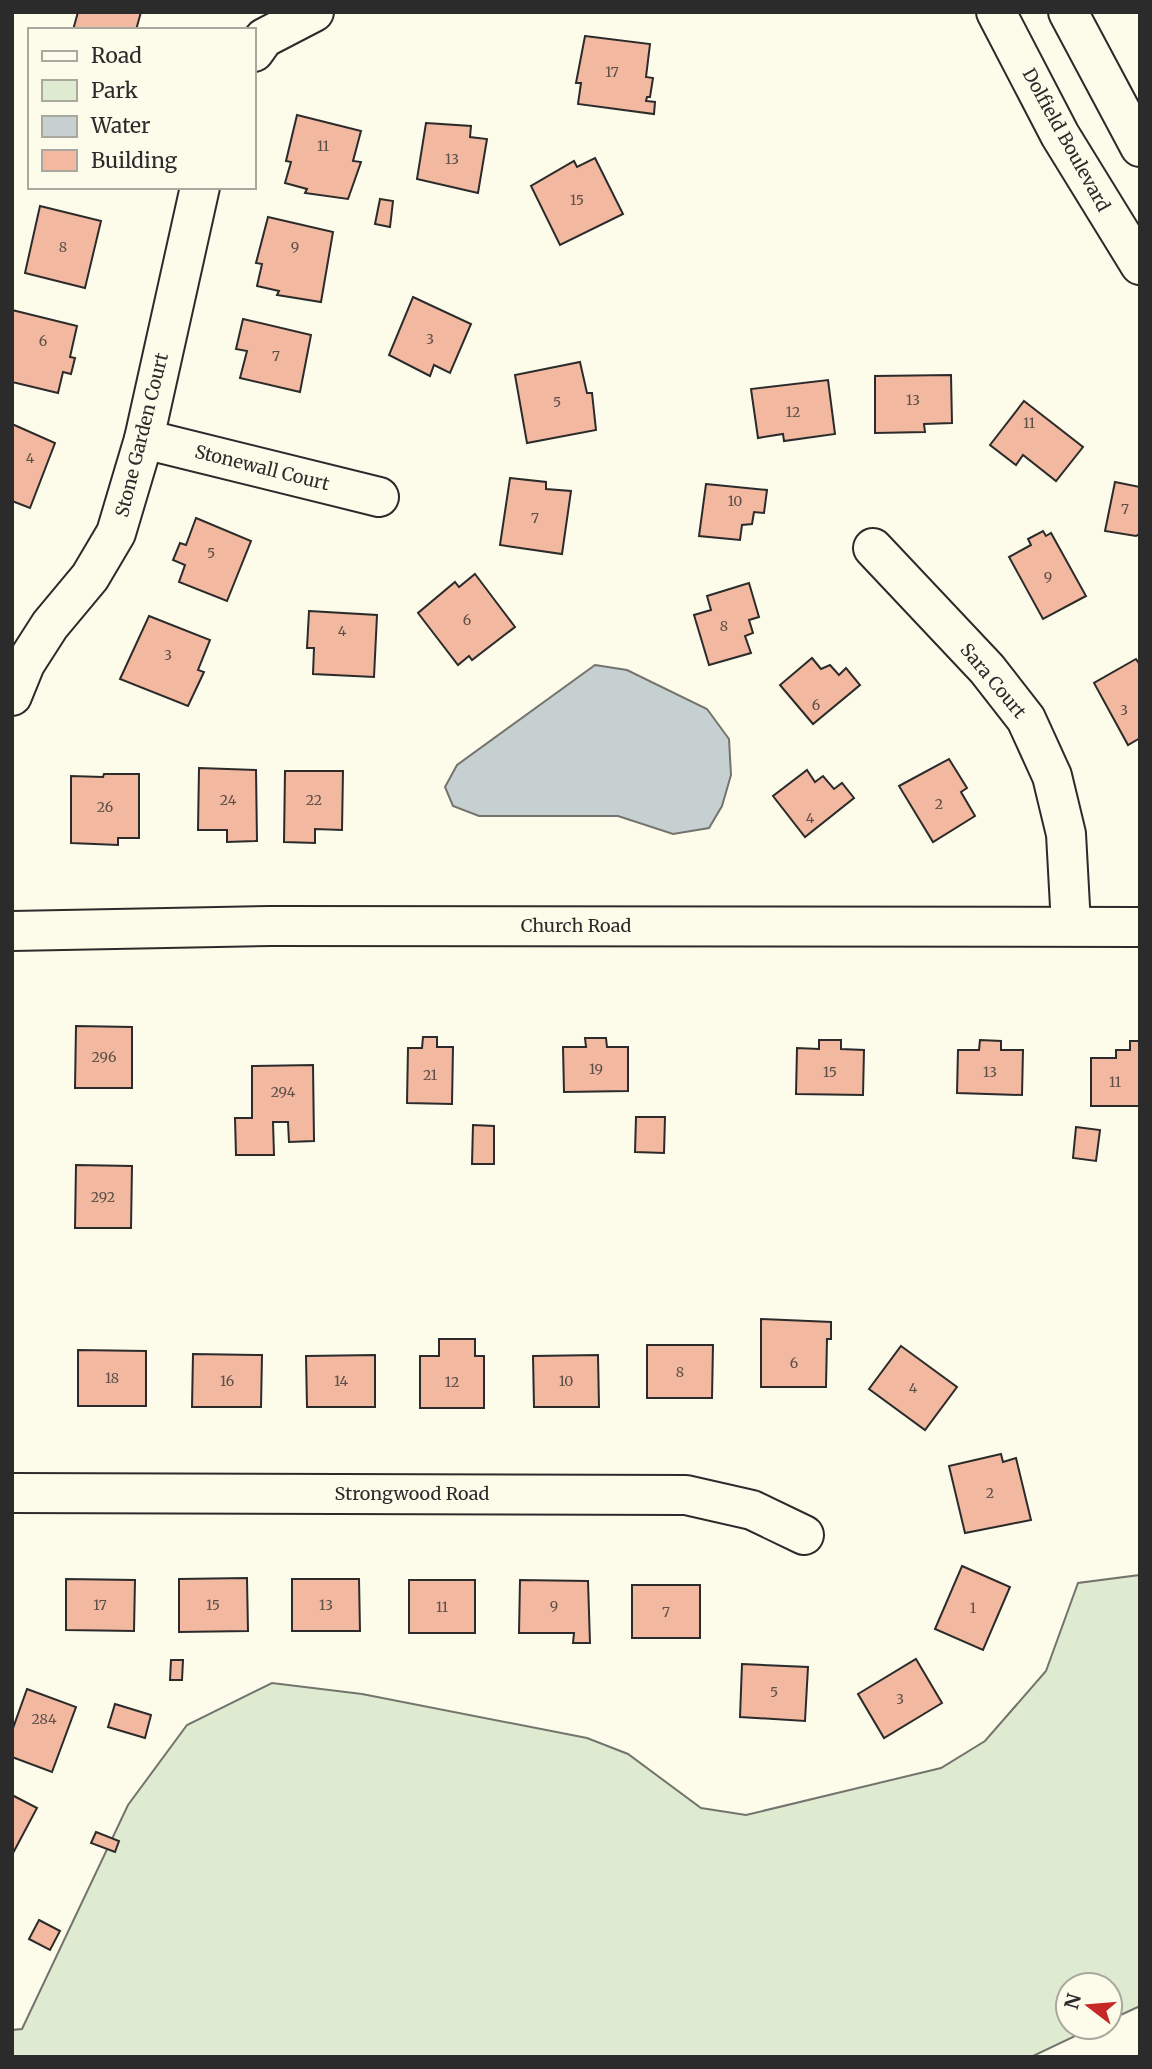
<svg xmlns="http://www.w3.org/2000/svg" width="1152" height="2069" viewBox="0 0 1152 2069" font-family="Merriweather,serif">
<style>
.green{fill:#deebd1;stroke:#74746e;stroke-width:2}
.water{fill:#c7d0d0;stroke:#74746e;stroke-width:2}
.building{fill:#f2b8a0;stroke:#2b2b2b;stroke-width:2}
.lines{fill:none;stroke-linecap:round;stroke-linejoin:round}
.minor-casing{stroke:#2b2b2b;stroke-width:42}
.major-casing{stroke:#2b2b2b;stroke-width:42}
.minor{stroke:#fdfbea;stroke-width:38}
.major{stroke:#fdfbea;stroke-width:38}
.labels{text-anchor:middle;stroke-width:5;stroke-linejoin:round;paint-order:stroke}
.number-label{font-size:14px;fill:#5d4e48}
.street-label{font-size:18px;fill:#2b2b2b;stroke:#fdfbea}
</style>
<rect width="100%" height="100%" fill="#fdfbea"/>
<polygon class="green" points="1140,1575 1140,2006 1110,2020 1110,1985 1068,1985 1068,2027 1094,2027 1031,2057 12,2057 12,2030 22,2029 128,1805 187,1725 272,1683 362,1694 587,1738 628,1754 701,1808 746,1815 941,1768 985,1741 1046,1671 1078,1583"/>
<polygon class="water" points="595,665 627,670 707,709 729,739 731,775 722,806 709,828 673,834 618,816 479,816 453,806 445,787 457,765"/>
<g class="building">
<polygon points="78,12 141,12 136,30 73,30"/>
<polygon points="585,36 650,44 646,77 653,78 650,97 647,97 646,101 655,102 654,114 578,104 581,83 576,83"/>
<polygon points="297,115 361,131 353,161 361,162 348,199 305,193 307,189 285,183 291,162 286,161"/>
<polygon points="426,123 471,126 470,137 487,139 478,193 417,179"/>
<polygon points="595,158 623,214 560,245 531,186 574,161 577,167"/>
<polygon points="380,199 393,201 390,227 375,224"/>
<polygon points="40,206 101,221 85,288 25,273"/>
<polygon points="268,217 333,232 321,302 277,295 279,291 257,286 262,264 256,263"/>
<polygon points="413,297 471,324 450,373 434,365 430,376 389,355"/>
<polygon points="12,310 77,326 70,357 75,358 71,374 63,372 58,393 12,382"/>
<polygon points="243,319 311,335 300,392 240,378 247,351 236,349"/>
<polygon points="580,362 587,393 592,393 596,430 527,443 515,375"/>
<polygon points="951,375 952,423 924,424 925,432 875,433 875,376"/>
<polygon points="828,380 835,434 784,441 783,434 758,438 751,389"/>
<polygon points="1024,401 1083,447 1056,481 1023,455 1016,465 990,445"/>
<polygon points="12,424 55,443 30,508 12,501"/>
<polygon points="510,478 546,482 546,489 571,491 562,554 500,545"/>
<polygon points="1115,482 1140,487 1140,534 1136,536 1105,531"/>
<polygon points="706,484 767,490 764,513 754,512 752,524 742,525 740,540 699,536"/>
<polygon points="196,518 251,541 227,601 179,582 185,565 173,560 180,543 186,545"/>
<polygon points="1043,531 1046,536 1051,533 1086,596 1043,619 1009,557 1031,545 1028,539"/>
<polygon points="475,574 515,627 472,660 469,656 458,665 418,613 455,582 459,587"/>
<polygon points="749,583 759,617 749,620 753,633 745,636 751,653 709,665 694,615 711,610 707,596"/>
<polygon points="309,611 377,615 374,677 313,674 314,648 307,648"/>
<polygon points="149,616 210,640 198,670 204,672 188,706 120,679"/>
<polygon points="812,658 821,669 830,665 839,675 846,668 860,685 813,724 780,685"/>
<polygon points="1136,659 1140,665 1140,738 1128,745 1094,683"/>
<polygon points="949,759 967,788 961,792 975,816 933,842 899,786"/>
<polygon points="199,768 256,770 257,841 227,842 227,830 198,830"/>
<polygon points="807,770 815,782 823,776 834,789 842,783 854,798 805,837 773,796"/>
<polygon points="285,771 343,771 342,830 315,829 315,843 284,842"/>
<polygon points="104,774 139,774 139,838 118,838 118,845 71,843 71,776 103,777"/>
<polygon points="76,1026 132,1027 132,1088 75,1088"/>
<polygon points="423,1037 437,1037 437,1047 453,1047 452,1104 407,1103 408,1048 422,1048"/>
<polygon points="585,1038 606,1038 607,1047 628,1047 628,1091 564,1092 563,1047 586,1047"/>
<polygon points="819,1040 841,1040 841,1049 864,1050 863,1095 796,1094 797,1048 819,1049"/>
<polygon points="980,1040 1001,1041 1001,1050 1023,1050 1022,1095 957,1093 958,1050 979,1050"/>
<polygon points="1130,1041 1140,1041 1140,1106 1091,1106 1091,1058 1116,1058 1116,1050 1130,1050"/>
<polygon points="313,1065 314,1141 289,1142 288,1122 273,1122 274,1155 236,1155 235,1118 252,1118 252,1066"/>
<polygon points="636,1117 665,1117 664,1153 635,1152"/>
<polygon points="473,1125 494,1126 494,1164 472,1164"/>
<polygon points="1076,1127 1100,1130 1096,1161 1073,1158"/>
<polygon points="76,1165 132,1166 131,1228 75,1228"/>
<polygon points="761,1319 831,1322 831,1339 827,1339 826,1387 761,1387"/>
<polygon points="439,1339 475,1339 475,1356 484,1356 484,1408 420,1408 420,1356 439,1356"/>
<polygon points="647,1345 713,1345 712,1398 647,1398"/>
<polygon points="901,1346 957,1387 925,1430 869,1389"/>
<polygon points="78,1350 146,1351 146,1406 78,1406"/>
<polygon points="193,1354 262,1355 261,1407 192,1407"/>
<polygon points="375,1355 375,1407 307,1407 306,1356"/>
<polygon points="598,1355 599,1407 534,1407 533,1356"/>
<polygon points="1001,1454 1003,1462 1016,1458 1031,1520 965,1533 949,1466"/>
<polygon points="962,1566 1010,1587 983,1650 935,1629"/>
<polygon points="247,1578 248,1631 179,1632 179,1579"/>
<polygon points="66,1579 135,1580 134,1631 66,1630"/>
<polygon points="292,1579 359,1579 360,1631 292,1631"/>
<rect x="409" y="1580" width="66" height="53"/>
<polygon points="520,1580 588,1581 590,1643 573,1643 574,1633 519,1633"/>
<rect x="632" y="1585" width="68" height="53"/>
<polygon points="916,1659 942,1703 884,1738 858,1694"/>
<polygon points="171,1660 183,1660 182,1680 170,1680"/>
<polygon points="742,1664 808,1667 805,1721 740,1717"/>
<polygon points="27,1689 76,1707 52,1772 12,1757 12,1731"/>
<polygon points="115,1704 151,1715 145,1738 108,1727"/>
<polygon points="12,1795 37,1808 12,1855"/>
<polygon points="96,1832 119,1841 115,1852 91,1843"/>
<polygon points="39,1920 60,1931 50,1950 29,1939"/>
</g>
<g class="lines">
<g class="minor-casing">
<g id="minor">
<polyline points="254,52 264,38 314,12"/>
<polyline points="144,439 379,497"/>
<polyline points="873,548 987,669 1026,719 1052,776 1066,834 1071,925"/>
<polyline points="12,696 25,664 50,625 90,577 116,533 144,439 200,187"/>
<polyline points="12,931 271,926 1140,927"/>
<polyline points="12,1493 686,1495 752,1510 804,1535"/>
</g>
</g>
<g class="major-casing">
<g id="major">
<polyline points="996,12 1060,135 1140,265"/>
<polyline points="1068,12 1140,147"/>
</g>
</g>
<use href="#minor" class="minor"/>
<use href="#major" class="major"/>
</g>
<g class="labels">
<g class="number-label">
<text x="612" y="77">17</text>
<text x="323" y="151">11</text>
<text x="452" y="164">13</text>
<text x="577" y="205">15</text>
<text x="63" y="252">8</text>
<text x="295" y="252">9</text>
<text x="430" y="344">3</text>
<text x="43" y="346">6</text>
<text x="276" y="361">7</text>
<text x="913" y="405">13</text>
<text x="557" y="407">5</text>
<text x="793" y="417">12</text>
<text x="1029" y="428">11</text>
<text x="30" y="463">4</text>
<text x="735" y="506">10</text>
<text x="1125" y="514">7</text>
<text x="535" y="523">7</text>
<text x="211" y="558">5</text>
<text x="1048" y="582">9</text>
<text x="467" y="625">6</text>
<text x="724" y="631">8</text>
<text x="342" y="636">4</text>
<text x="168" y="660">3</text>
<text x="816" y="710">6</text>
<text x="1124" y="715">3</text>
<text x="228" y="805">24</text>
<text x="314" y="805">22</text>
<text x="939" y="809">2</text>
<text x="105" y="812">26</text>
<text x="810" y="823">4</text>
<text x="104" y="1062">296</text>
<text x="596" y="1074">19</text>
<text x="830" y="1077">15</text>
<text x="990" y="1077">13</text>
<text x="430" y="1080">21</text>
<text x="1115" y="1087">11</text>
<text x="283" y="1097">294</text>
<text x="103" y="1202">292</text>
<text x="794" y="1368">6</text>
<text x="680" y="1377">8</text>
<text x="112" y="1383">18</text>
<text x="227" y="1386">16</text>
<text x="341" y="1386">14</text>
<text x="566" y="1386">10</text>
<text x="452" y="1387">12</text>
<text x="913" y="1393">4</text>
<text x="990" y="1498">2</text>
<text x="100" y="1610">17</text>
<text x="213" y="1610">15</text>
<text x="326" y="1610">13</text>
<text x="554" y="1611">9</text>
<text x="442" y="1612">11</text>
<text x="973" y="1613">1</text>
<text x="666" y="1617">7</text>
<text x="774" y="1697">5</text>
<text x="900" y="1704">3</text>
<text x="44" y="1724">284</text>
</g>
<g class="street-label">
<text transform="translate(1066 140) rotate(61)" y="6">Dolfield Boulevard</text>
<text transform="translate(142 435) rotate(-76)" y="6">Stone Garden Court</text>
<text transform="translate(262 468) rotate(14)" y="6">Stonewall Court</text>
<text transform="translate(993 681) rotate(50)" y="6">Sara Court</text>
<text x="576" y="932">Church Road</text>
<text x="412" y="1500">Strongwood Road</text>
</g>
</g>
<rect width="1152" height="2069" fill="none" stroke="#2b2b2b" stroke-width="28"/>
<rect x="28" y="28" width="228" height="161" fill="#fdfbea" stroke="#a9a89e" stroke-width="2"/>
<rect x="42" y="51" width="35" height="10" fill="#fdfbea" stroke="#a9a89e" stroke-width="2"/>
<text x="91" y="63" font-size="21" fill="#2b2b2b">Road</text>
<rect x="42" y="80" width="35" height="21" fill="#deebd1" stroke="#a9a89e" stroke-width="2"/>
<text x="91" y="98" font-size="21" fill="#2b2b2b">Park</text>
<rect x="42" y="116" width="35" height="21" fill="#c7d0d0" stroke="#a9a89e" stroke-width="2"/>
<text x="91" y="133" font-size="21" fill="#2b2b2b">Water</text>
<rect x="42" y="150" width="35" height="21" fill="#f2b8a0" stroke="#a9a89e" stroke-width="2"/>
<text x="91" y="168" font-size="21" fill="#2b2b2b">Building</text>
<g transform="translate(1089 2006) rotate(286)"><circle r="33" fill="#fdfbea" stroke="#a9a89e" stroke-width="2"/>
<path d="M0-5L12 26L0 18L-12 26Z" fill="#c62828"/>
<text y="-10" font-size="19" font-weight="bold" text-anchor="middle" fill="#2b2b2b">N</text>
</g>
</svg>
